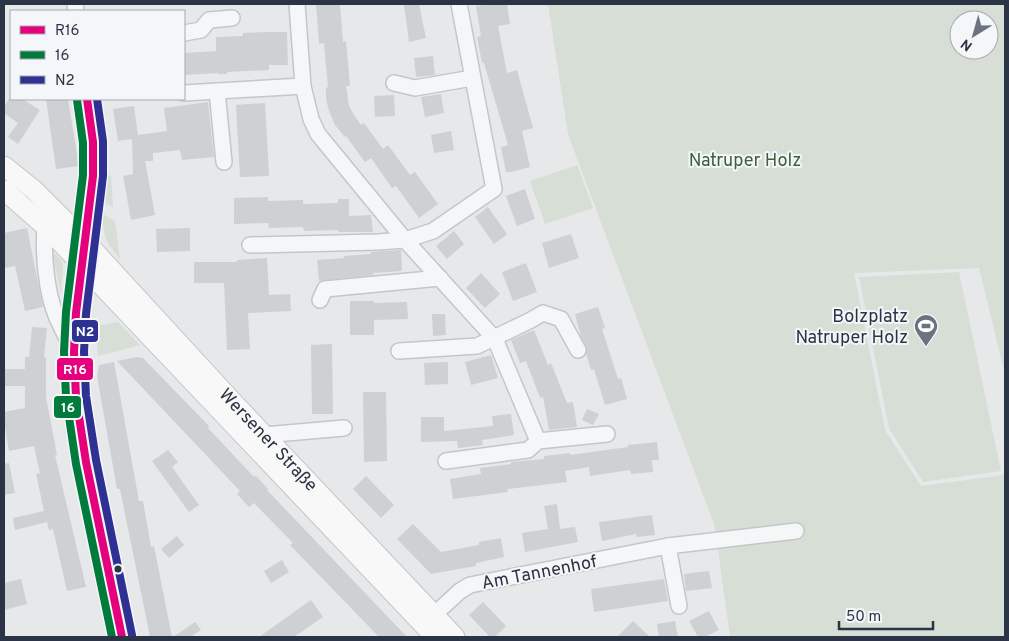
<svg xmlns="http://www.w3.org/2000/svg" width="1009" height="641" viewBox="0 0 1009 641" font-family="Overpass,sans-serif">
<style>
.green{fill:#d6ded6;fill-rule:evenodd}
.building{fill:#ced0d3}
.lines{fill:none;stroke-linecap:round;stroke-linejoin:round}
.minor-casing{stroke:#c4c6c8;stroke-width:18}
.major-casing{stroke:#c2c5c8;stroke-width:21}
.minor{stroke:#f5f6f7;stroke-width:15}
.major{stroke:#f8f8f8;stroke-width:19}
.bus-1-casing{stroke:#f4f6f9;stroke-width:11}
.bus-2-casing{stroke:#f4f6f9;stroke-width:11}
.bus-3-casing{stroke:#f4f6f9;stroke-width:11}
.bus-1{stroke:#e5007d;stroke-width:8}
.bus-2{stroke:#007b3b;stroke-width:8}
.bus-3{stroke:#2e3192;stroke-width:8}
.bus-dot{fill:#2b3445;stroke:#f4f6f9;stroke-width:2}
.labels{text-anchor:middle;stroke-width:4;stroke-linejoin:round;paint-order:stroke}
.park-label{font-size:18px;fill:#3f6138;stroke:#f4f6f9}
.poi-label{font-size:18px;fill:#2b3445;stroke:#f4f6f9;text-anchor:end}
.street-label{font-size:18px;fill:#2b3445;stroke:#f4f6f9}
.line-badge{stroke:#f4f6f9;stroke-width:2}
.badge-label{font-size:14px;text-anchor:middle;font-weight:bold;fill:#fff}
</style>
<rect width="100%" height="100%" fill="#e6e8ea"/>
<g class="green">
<path d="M548,4H1005V374L979,268L854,273L885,430L921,486L1005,475V637H730L715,527L568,134ZM959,20H989V50H959Z"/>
<polygon points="577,165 593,208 545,224 530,181"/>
<polygon points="111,175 113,207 104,202 106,176"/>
<path d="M103,214L115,221L120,259C107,243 102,236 103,214Z"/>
<polygon points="52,251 61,260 63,266 61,295"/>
<polygon points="959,272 1001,471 923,482 889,428 859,277"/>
<polygon points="118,322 140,345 98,356 95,326"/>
</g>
<g class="building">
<polygon points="316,4 340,4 343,42 346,41 350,86 346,86 349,106 354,115 361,125 364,123 383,149 388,145 410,175 415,172 438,204 419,218 396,186 392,188 371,158 365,162 346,136 345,137 335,125 329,111 326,99 326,87 328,88 324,43 319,44"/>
<polygon points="404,4 419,4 426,38 409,42"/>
<polygon points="491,4 507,4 510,24 498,26 507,73 517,70 533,128 522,131 530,167 511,172 506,172 501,147 508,145 484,63 482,63 477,37 481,36 476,6"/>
<polygon points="267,32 287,32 288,65 269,65 269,70 227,72 227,74 218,74 218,73 184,75 184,53 216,51 216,37 243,36 243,33"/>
<polygon points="433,56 435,75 416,77 414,58"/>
<polygon points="441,94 444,113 425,117 421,97"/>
<polygon points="394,95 395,116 375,117 374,96"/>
<polygon points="9,99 22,99 40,110 18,144 8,137 18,123 4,113 4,107"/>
<polygon points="46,99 68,99 79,166 56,169"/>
<polygon points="208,102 214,157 182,160 180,150 153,153 153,161 145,161 155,215 131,220 123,176 133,174 132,139 118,141 113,109 134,106 138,135 167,131 164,108"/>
<polygon points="265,103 269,176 240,177 236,105"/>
<polygon points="451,131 454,150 434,153 431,135"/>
<polygon points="525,189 535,219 517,226 506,196"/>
<polygon points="268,197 268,201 303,200 303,204 338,203 338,199 349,199 349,216 371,215 373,232 338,232 338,230 304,231 303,227 269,228 268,223 234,224 234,198"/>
<polygon points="488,207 507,234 494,244 475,217"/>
<polygon points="27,228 43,307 25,311 15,266 4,268 4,233"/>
<polygon points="190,228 190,251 157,252 156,229"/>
<polygon points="454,231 464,244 447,259 436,246"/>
<polygon points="571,234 579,258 549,268 542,243"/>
<polygon points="401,250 402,271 373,273 373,275 319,281 317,260 344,258 344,256 371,254 371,252"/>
<polygon points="267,258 269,295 290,294 291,311 248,313 250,349 227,350 224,283 194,283 194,262 237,262 237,260"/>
<polygon points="526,263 537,292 513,301 502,272"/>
<polygon points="481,273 500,294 485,308 466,288"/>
<polygon points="350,301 374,301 374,303 407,302 408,319 374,320 374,335 350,335"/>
<polygon points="598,307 605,328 602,329 618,379 621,378 627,399 605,405 594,369 591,370 586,354 586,346 581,337 575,314"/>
<polygon points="432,314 445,314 446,335 433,336"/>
<polygon points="32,327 47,328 44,357 46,357 46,397 57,455 55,455 86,587 67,591 53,529 49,530 47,522 15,530 13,518 44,511 36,474 40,473 34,446 9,451 4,421 4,412 25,408 25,386 4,386 4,369 25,369 25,357 29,357"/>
<polygon points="534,330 548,365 551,363 567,403 573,402 577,427 549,430 543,397 540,398 526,361 520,363 511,340"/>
<polygon points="332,344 333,414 312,414 311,345"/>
<polygon points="491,355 498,378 471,385 465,362"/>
<polygon points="137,357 143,358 209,426 208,428 254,477 256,476 268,489 267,490 407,637 379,637 290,545 293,543 254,503 249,507 237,494 240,491 117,361"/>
<polygon points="114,362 139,501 143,501 151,547 154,546 172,637 150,637 120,489 117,489 97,376 99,365"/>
<polygon points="448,362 448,384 425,385 424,363"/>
<polygon points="363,392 386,392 387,461 364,462"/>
<polygon points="587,409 599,414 593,425 582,420"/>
<polygon points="511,414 514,435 482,440 483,445 458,448 457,441 421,442 421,417 444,417 444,431 493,426 492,416"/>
<polygon points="657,442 659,460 652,460 653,472 631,474 630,470 590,476 589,467 565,471 567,482 507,489 508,492 453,499 450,479 481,474 480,468 511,464 511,462 544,459 544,456 570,453 570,455 628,447 628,445"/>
<polygon points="168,450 178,462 172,467 199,505 189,512 152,461"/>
<polygon points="9,463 15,493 4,495 4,464"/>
<polygon points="366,476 394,505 381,518 353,489"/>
<polygon points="557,504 560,529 575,527 578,542 525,552 522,533 548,529 544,506"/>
<polygon points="652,515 655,535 637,537 636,534 602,541 599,522"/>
<polygon points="413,524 441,552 479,545 479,542 501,538 504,557 476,563 476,566 431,574 397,539"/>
<polygon points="177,536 184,545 169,558 161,549"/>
<polygon points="282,560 289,572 271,583 264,571"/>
<polygon points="709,571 712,588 686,591 684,574"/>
<polygon points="21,579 27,604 4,610 4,583"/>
<polygon points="664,579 668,601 594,612 591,589"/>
<polygon points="311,600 323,617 294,637 259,637"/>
<polygon points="483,602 506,626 495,637 490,637 469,615"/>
<polygon points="709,611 719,630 705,637 698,637 689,621"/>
<polygon points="633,621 650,637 617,637"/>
<polygon points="675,621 678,637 659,637 657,624"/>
<polygon points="195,622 201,630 190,637 173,637"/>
</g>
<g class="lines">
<g class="minor-casing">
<g id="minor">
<polyline points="75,4 76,11"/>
<polyline points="297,4 303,86 311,119 318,134 405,240 495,339 538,441"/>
<polyline points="184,33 201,30 209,20 232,18"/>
<polyline points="394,83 415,88 472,78"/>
<polyline points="217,91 224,162"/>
<polyline points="184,93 303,86"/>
<polyline points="87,99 93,142 93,176 76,313 74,352 76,397 86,462 122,637"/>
<path d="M45,226C43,253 46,293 57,318C62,329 67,339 73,349"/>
<polyline points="250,245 378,242 405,240 433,231 494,189 459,4"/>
<polyline points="320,300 325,289 440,278"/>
<polyline points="399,351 477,346 529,321 543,313 561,319 578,350"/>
<polyline points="264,435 344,428"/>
<polyline points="446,461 528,450 538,441 607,434"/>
<polyline points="668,546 679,606"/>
<polyline points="426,622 460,591 470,585 668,546 796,531"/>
</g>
</g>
<g class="major-casing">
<g id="major">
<path id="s1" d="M4,166L34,190L85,241L232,401L455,637"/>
<polyline points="4,190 45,226 435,637"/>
</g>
</g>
<use href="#minor" class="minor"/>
<use href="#major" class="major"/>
<g class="bus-1-casing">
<polyline id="bus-1" points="87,99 93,142 93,176 76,313 74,352 76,397 86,462 122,637"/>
</g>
<g class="bus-2-casing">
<polyline id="bus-2" points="77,100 83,143 83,175 66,312 64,352 66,397 76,464 112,637"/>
</g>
<g class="bus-3-casing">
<polyline id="bus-3" points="97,99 103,141 103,176 86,314 84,352 86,396 96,460 132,635"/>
</g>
<use href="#bus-1" class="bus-1"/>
<use href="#bus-2" class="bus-2"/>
<use href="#bus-3" class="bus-3"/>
</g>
<defs>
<g id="stadium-pin" transform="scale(1.25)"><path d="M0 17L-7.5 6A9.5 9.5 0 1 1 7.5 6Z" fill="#6c737f" stroke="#f4f6f9"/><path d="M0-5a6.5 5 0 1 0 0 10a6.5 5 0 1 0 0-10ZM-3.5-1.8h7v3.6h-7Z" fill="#fff"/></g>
</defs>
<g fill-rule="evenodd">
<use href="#stadium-pin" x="926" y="326"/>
</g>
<circle class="bus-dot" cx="118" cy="569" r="4.5"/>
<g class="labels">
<g class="park-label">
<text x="745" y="166">Natruper Holz</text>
</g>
<g class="poi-label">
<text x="908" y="322">Bolzplatz<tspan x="908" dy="21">Natruper Holz</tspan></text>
</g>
<g class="street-label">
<text dy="6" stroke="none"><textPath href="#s1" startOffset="381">Wersener Straße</textPath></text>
<text transform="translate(539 572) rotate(-11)" y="6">Am Tannenhof</text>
</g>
</g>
<g class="line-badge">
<rect x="71" y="319" width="28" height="24" rx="5" fill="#2e3192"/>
<rect x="56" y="357" width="38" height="24" rx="5" fill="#e5007d"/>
<rect x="53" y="395" width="29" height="24" rx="5" fill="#007b3b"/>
</g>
<g class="badge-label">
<text x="85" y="336">N2</text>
<text x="75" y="374">R16</text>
<text x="68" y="412">16</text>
</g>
<rect width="1009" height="641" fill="none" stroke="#2b3445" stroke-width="10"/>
<rect x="10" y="10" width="175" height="90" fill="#f4f6f9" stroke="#a4a8b1"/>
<rect x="20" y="26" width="25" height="8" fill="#e5007d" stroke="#a4a8b1"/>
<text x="55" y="35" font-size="15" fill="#2b3445">R16</text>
<rect x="20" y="51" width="25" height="8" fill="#007b3b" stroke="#a4a8b1"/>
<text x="55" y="60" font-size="15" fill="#2b3445">16</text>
<rect x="20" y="76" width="25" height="8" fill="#2e3192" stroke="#a4a8b1"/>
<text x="55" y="85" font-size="15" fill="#2b3445">N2</text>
<g transform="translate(974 35) rotate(217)"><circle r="24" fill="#f4f6f9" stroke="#a4a8b1"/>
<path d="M0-4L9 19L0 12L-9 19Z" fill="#6c737f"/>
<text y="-8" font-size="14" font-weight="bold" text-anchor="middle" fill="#2b3445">N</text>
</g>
<path d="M839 621v8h94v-8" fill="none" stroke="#2b3445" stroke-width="2.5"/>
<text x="846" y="621" font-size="15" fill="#2b3445" stroke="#f4f6f9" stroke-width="4" paint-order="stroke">50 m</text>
</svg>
